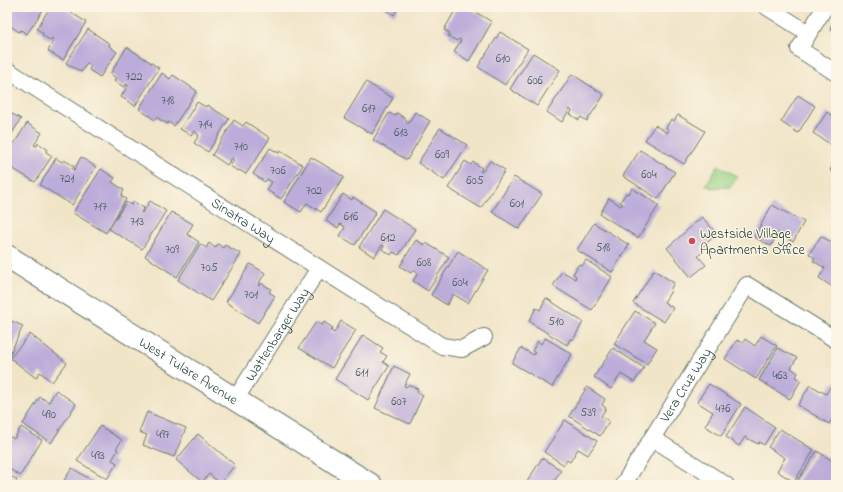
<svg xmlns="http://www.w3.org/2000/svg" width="843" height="492" viewBox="0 0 843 492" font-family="'Indie Flower',sans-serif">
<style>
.green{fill:#99d286;stroke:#5c885d}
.building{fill:#bcacda}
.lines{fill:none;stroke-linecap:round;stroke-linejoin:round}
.street-casing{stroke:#687868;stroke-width:18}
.secondary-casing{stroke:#687868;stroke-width:24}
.street{stroke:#fff;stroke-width:16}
.secondary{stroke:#fff;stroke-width:22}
.poi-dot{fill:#d1495b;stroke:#fcf5e5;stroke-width:1.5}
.labels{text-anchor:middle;stroke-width:3;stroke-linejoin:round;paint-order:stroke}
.number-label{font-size:12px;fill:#46595e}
.street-label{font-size:14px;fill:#1f3d34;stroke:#fcf5e5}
.poi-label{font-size:14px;fill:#1f3d34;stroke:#fcf5e5;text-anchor:start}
</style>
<rect width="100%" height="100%" fill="#fcf5e5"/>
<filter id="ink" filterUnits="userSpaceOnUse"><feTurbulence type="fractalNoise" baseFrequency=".025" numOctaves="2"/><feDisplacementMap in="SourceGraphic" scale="8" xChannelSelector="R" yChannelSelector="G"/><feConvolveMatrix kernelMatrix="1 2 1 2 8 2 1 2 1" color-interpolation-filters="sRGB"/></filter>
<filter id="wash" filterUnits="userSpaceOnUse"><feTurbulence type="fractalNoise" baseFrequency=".012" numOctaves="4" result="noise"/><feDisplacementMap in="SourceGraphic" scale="16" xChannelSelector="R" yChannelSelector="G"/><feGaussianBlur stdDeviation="0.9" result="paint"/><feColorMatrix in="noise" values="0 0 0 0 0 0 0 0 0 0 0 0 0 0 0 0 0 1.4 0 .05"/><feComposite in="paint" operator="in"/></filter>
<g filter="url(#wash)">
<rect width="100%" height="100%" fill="#f1e5c8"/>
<polygon class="green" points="718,165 738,177 730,187 712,188 706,185"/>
<g id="blocks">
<g class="building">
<polygon points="7,7 45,7 27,34 21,30 19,32 9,25 8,27 7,26"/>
<polygon points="50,7 62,7 86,22 63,60 48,51 54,40 52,38 51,41 42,35 43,33 37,29"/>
<polygon points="382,7 399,7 394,15"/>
<polygon points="457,7 467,7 492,22 469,61 454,52 461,40 459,39 457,41 448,36 450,33 444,30"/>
<polygon points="836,18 836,32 830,28"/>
<polygon points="88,29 110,44 109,46 117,52 100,77 89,70 91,66 87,63 81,72 66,63"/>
<polygon points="500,32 528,49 505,85 478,67"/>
<polygon points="127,47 159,68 135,106 121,97 128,85 126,84 124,87 114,81 116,78 110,74"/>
<polygon points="533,53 560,70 537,106 510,89"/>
<polygon points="162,73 170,79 173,75 197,91 174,126 168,122 167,124 156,117 155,120 139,109"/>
<polygon points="572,74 604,95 587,121 581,117 579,120 570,114 572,111 570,109 562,122 547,112"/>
<polygon points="366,82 393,98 372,134 344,118"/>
<polygon points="798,95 815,106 798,133 781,122"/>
<polygon points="197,102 206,107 207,105 229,119 208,152 194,143 199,135 194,131 191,135 180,129"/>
<polygon points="7,111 21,119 7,141"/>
<polygon points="415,112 430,121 407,160 373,140 389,113 395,116 397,113 407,120 406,122 408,124"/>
<polygon points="827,112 836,118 836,141 833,146 813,133"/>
<polygon points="678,115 705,131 684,164 645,140 655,125 667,133 669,130 666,128 671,119 674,121"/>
<polygon points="234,120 243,126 246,122 270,138 246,174 239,170 238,171 230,166 234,160 232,158 227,165 212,155"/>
<polygon points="27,123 42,133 34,145 37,146 38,143 47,149 46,152 52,156 35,182 7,165 7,155"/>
<polygon points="440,128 467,145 444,180 418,163"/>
<polygon points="270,148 279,153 280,151 303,165 281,199 267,190 272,182 267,179 265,182 253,174"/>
<polygon points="640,150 675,172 658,199 623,176"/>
<polygon points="81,157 96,167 72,205 40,185 56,158 62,162 64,160 74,166 72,169 74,170"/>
<polygon points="311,157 344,177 321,212 307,203 301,212 284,202"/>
<polygon points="836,160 836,174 830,170"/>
<polygon points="465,161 471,165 473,162 482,168 480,171 482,172 490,161 505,170 481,208 448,188"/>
<polygon points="101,169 115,178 112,182 124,190 121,196 126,199 106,233 73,213"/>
<polygon points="514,177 542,194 519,229 492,212"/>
<polygon points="632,188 659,205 638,238 600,214 609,198 621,206 623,204 620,202 626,193 629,194"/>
<polygon points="343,194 352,200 353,197 376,212 355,245 340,236 345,227 340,224 338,228 326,221"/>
<polygon points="150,201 166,211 142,249 109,229 126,202 131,205 134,202 144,208 141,212 142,213"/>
<polygon points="772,205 804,222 793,242 778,233 771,246 754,237"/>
<polygon points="383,209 415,229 399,255 393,252 391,255 382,249 384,246 382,245 374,257 359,247"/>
<polygon points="171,212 193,224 187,234 199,242 177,277 145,256"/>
<polygon points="702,217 717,234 701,248 704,251 698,256 706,265 691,277 667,248"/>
<polygon points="594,223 629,245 612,272 577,250"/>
<polygon points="821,236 836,245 836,285 834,288 819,278 825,268 813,261 815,258 809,254"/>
<polygon points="416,240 425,245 426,243 449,257 428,291 413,281 418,273 413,270 411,273 400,266"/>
<polygon points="209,243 215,248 218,244 223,248 225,245 241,254 211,301 178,280 200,244 206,248"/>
<polygon points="458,251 488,270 468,303 453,294 447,305 431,295"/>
<polygon points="586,260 612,277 592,310 553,286 562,271 575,279 576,276 573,274 579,264 582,266"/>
<polygon points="250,264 265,273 258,285 259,286 261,283 271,289 269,292 275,296 258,323 226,302"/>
<polygon points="654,270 674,283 670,290 671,291 664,302 673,308 664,322 633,303"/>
<polygon points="546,298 583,322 573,340 571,338 567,345 531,323 531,322 529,321 536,308 540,310"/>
<polygon points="635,311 655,323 644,340 657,348 647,364 614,344"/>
<polygon points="7,319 23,326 9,356 7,356"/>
<polygon points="341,321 356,330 332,368 299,348 316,322 322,325 324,322 333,328 331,331 334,333"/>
<polygon points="30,334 67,363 52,382 40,372 36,378 10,358"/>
<polygon points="363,335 383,348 380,352 387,356 383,362 389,366 368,400 335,379"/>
<polygon points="761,336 777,346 756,379 725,359 737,340 743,343 745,339 755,346"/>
<polygon points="545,338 572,354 552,387 512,363 521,348 534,355 535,353 532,351 538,341 541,344"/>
<polygon points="613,348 644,368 634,382 621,374 611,389 594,377"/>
<polygon points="778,348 797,358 791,368 798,373 796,377 801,380 790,399 759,380"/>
<polygon points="394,366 410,374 404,386 406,387 408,385 418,389 417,392 423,395 410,424 375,408"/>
<polygon points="833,382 836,384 836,413 829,424 798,405 810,385 826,394"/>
<polygon points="709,384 741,404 721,436 705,426 713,412 697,402"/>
<polygon points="587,387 605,399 602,405 606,408 601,416 609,421 600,436 569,416"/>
<polygon points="56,390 76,404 51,443 23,424 40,397 49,402"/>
<polygon points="745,407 775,427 764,445 759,442 758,444 745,437 739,446 726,437"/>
<polygon points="147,412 186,428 174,457 143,445 147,435 139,432"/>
<polygon points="565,420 597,441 588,455 578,449 570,462 567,460 564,465 544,452"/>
<polygon points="100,426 122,440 116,449 118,450 112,460 117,463 107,479 77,461"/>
<polygon points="21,427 42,440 20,476 7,467 7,435 14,439"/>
<polygon points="780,429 814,450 794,482 777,471 785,458 768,447"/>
<polygon points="198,434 235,465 220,483 209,474 202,482 176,460"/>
<polygon points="817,451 836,463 836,485 818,484 817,485 799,485 796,483"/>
<polygon points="542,458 561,470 552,485 525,485"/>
<polygon points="72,468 99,485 61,485"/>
<polygon points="7,474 17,480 14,485 7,485"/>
</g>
</g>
</g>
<g filter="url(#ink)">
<use href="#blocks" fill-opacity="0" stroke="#687868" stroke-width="1"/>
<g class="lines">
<g class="street-casing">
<g id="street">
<polyline points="767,7 808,33"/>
<polyline points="825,7 799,49 836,73"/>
<path id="s1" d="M7,70L442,346L462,349L484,337"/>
<path id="s2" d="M235,400L319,268"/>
<polyline points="652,438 726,485"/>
<path id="s3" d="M623,485L747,285L836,340"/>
</g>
</g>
<g class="secondary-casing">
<g id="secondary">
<path id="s4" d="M7,256L371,485"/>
</g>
</g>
<use href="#street" class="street"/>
<use href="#secondary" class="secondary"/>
</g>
</g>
<circle class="poi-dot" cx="692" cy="241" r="4"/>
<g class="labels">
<g class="number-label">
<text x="503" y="62">610</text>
<text x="134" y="80">722</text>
<text x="535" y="84">606</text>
<text x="168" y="104">718</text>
<text x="369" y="112">617</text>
<text x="205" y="128">714</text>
<text x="401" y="136">613</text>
<text x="241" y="150">710</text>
<text x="442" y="158">609</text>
<text x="278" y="174">706</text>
<text x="649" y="178">604</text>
<text x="67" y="182">721</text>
<text x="475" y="184">605</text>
<text x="314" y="194">702</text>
<text x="517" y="207">601</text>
<text x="100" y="210">717</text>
<text x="351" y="220">616</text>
<text x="137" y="225">713</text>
<text x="388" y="241">612</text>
<text x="603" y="251">518</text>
<text x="172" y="253">709</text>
<text x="424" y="266">608</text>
<text x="209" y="271">705</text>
<text x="460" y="286">604</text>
<text x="251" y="298">701</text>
<text x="556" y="325">510</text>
<text x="362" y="376">611</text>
<text x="780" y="379">463</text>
<text x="399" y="405">607</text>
<text x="723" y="412">476</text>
<text x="588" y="416">539</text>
<text x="49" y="418">490</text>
<text x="163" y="438">497</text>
<text x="98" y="459">493</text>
</g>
<g class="street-label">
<text dy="5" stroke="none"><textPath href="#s1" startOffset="280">Sinatra Way</textPath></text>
<text dy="5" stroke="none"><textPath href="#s2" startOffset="78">Wattenbarger Way</textPath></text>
<text dy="5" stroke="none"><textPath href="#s4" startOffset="215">West Tulare Avenue</textPath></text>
<text dy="5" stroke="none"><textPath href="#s3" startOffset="118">Vera Cruz Way</textPath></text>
</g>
<g class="poi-label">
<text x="700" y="238">Westside Village<tspan x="700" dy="16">Apartments Office</tspan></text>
</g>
</g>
<rect width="843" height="492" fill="none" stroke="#fcf5e5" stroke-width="24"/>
</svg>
